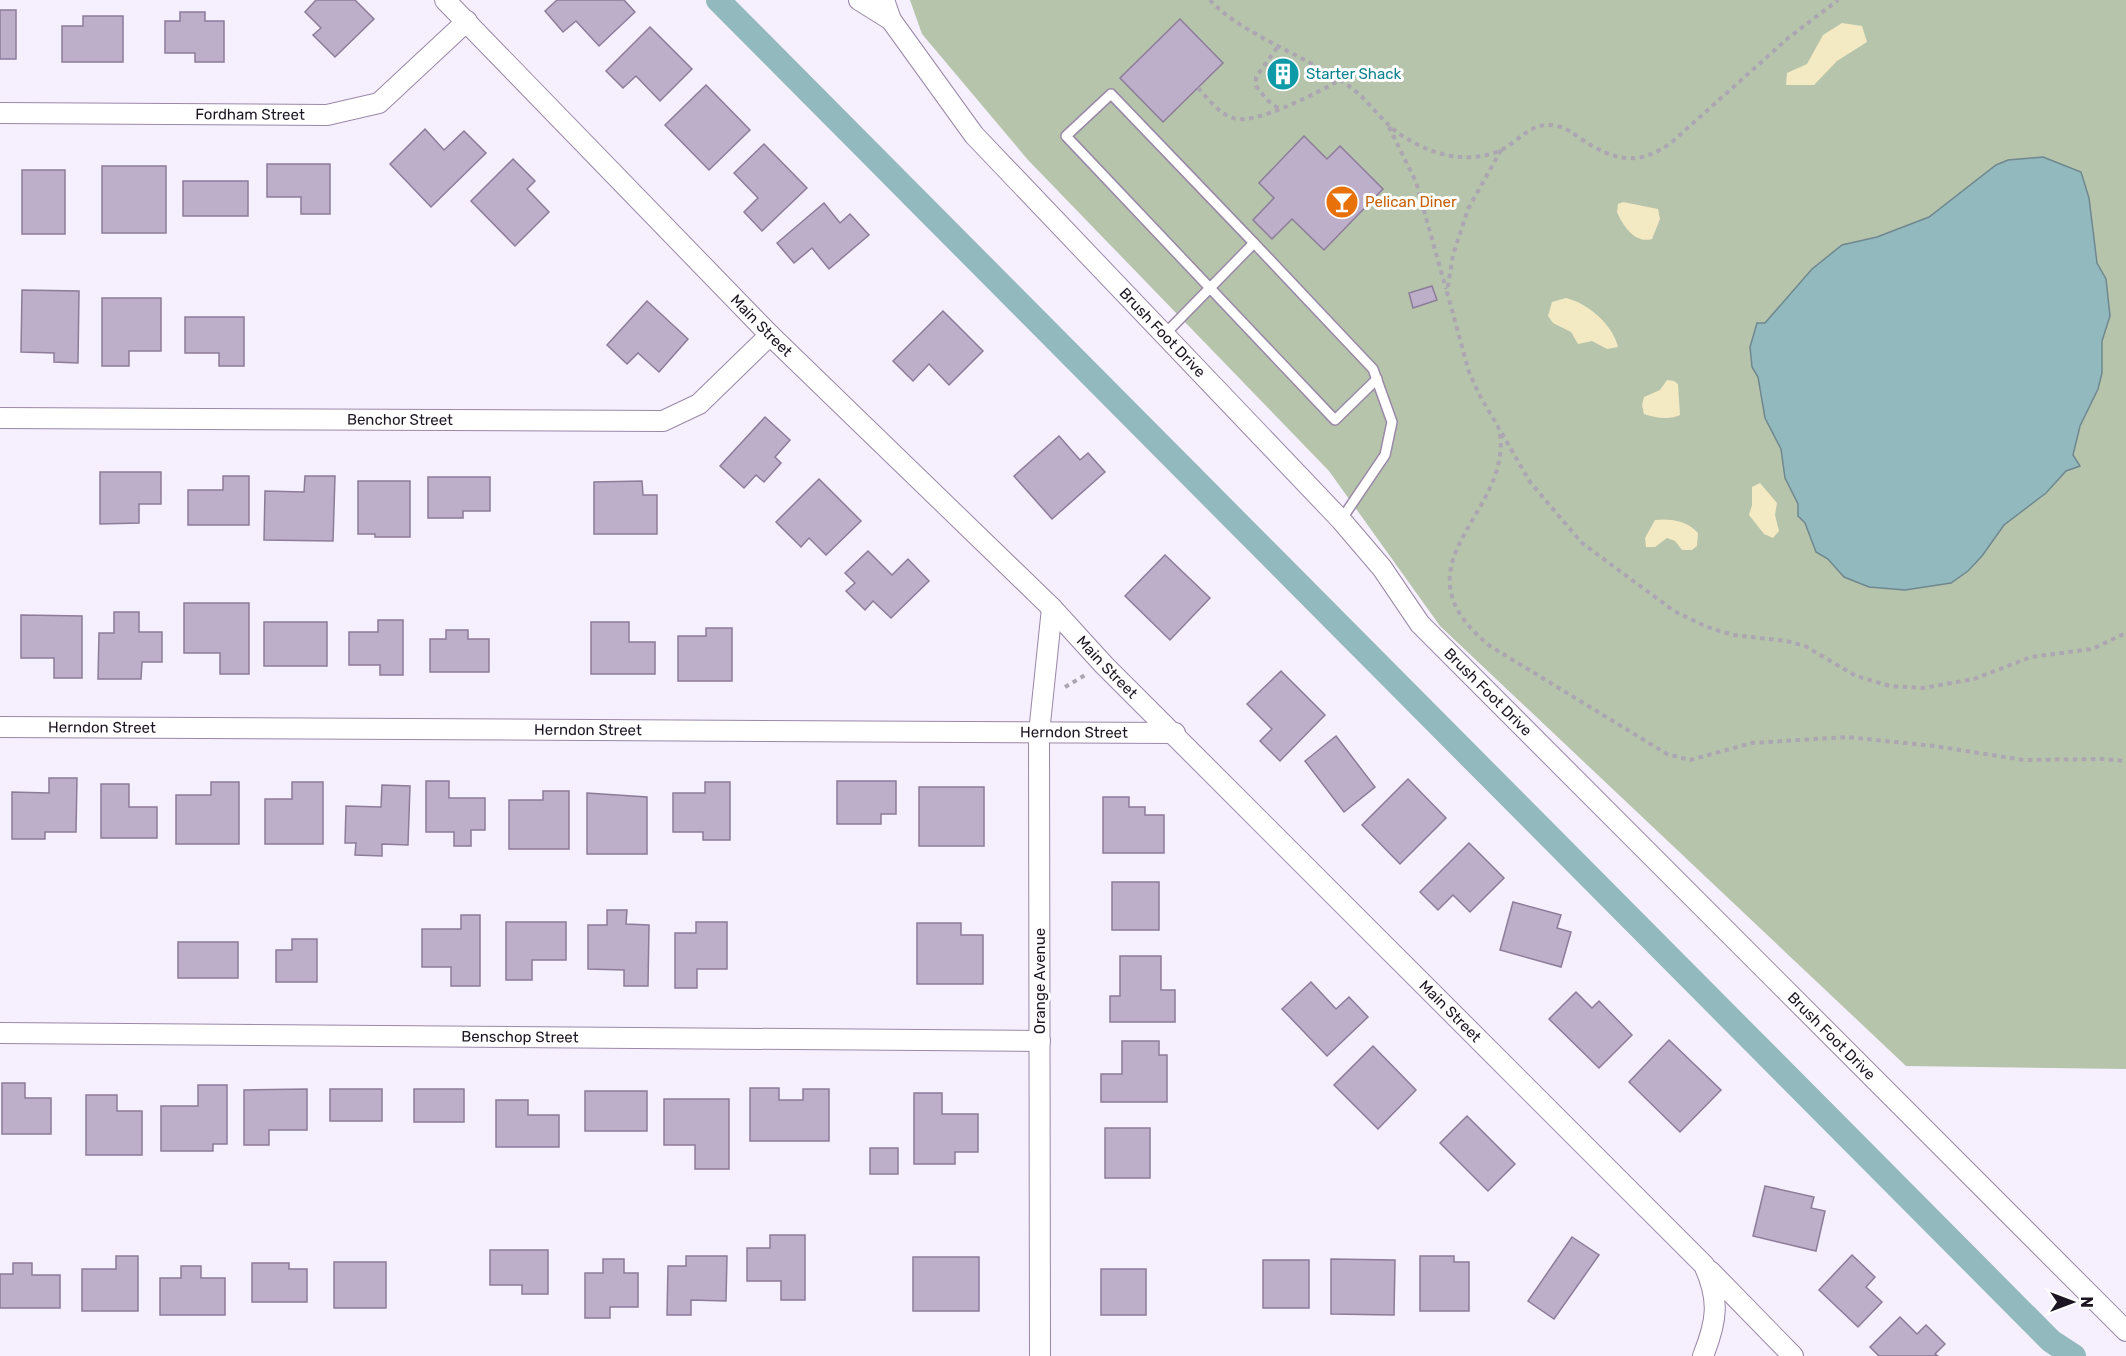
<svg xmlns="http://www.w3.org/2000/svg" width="2126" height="1356" viewBox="0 0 2126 1356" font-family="Rubik,sans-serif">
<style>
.green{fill:#b6c4ab}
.sand{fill:#f3e9c3}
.water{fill:#92b9be;stroke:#6f888f;stroke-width:1.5}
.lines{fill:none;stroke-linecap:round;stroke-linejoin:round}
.canal{stroke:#92b9be;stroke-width:24}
.building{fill:#bdafca;stroke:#8c7c9a;stroke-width:1.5}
.service-casing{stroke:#9988a7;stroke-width:12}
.minor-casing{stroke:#9988a7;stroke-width:22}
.path{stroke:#aca5b2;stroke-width:4;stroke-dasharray:4.5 4.5;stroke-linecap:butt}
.service{stroke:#fff;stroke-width:9}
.minor{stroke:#fff;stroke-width:20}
.labels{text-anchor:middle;stroke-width:6;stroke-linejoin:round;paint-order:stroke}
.culture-label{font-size:15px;fill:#0d838f;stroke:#fff;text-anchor:start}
.street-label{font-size:15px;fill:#1d1622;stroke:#fff}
.food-label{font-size:15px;fill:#c56008;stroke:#fff;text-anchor:start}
</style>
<rect width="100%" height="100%" fill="#f6effd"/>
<polygon class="green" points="910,0 2126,0 2126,1069 1906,1066 1440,626 1329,471 1028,160 922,34"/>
<g class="sand">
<polygon points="1842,23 1862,26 1867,42 1837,61 1814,85 1786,85 1787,73 1807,64 1823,35"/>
<path d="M1623,202L1658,209L1660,219L1652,239C1635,244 1623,226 1617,212L1618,204Z"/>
<path d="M1566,298C1588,303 1613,325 1618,347L1607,349L1592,341L1578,344L1571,332L1553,323L1548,316L1552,302Z"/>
<path d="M1667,380L1674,381L1678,384L1680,415C1671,420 1654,418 1644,414L1642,405L1644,397L1660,390Z"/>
<polygon points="1760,483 1777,503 1775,515 1779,531 1773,538 1764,534 1749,515 1752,505 1752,487"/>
<path d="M1655,520C1670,518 1688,521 1698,533L1697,546L1692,550H1682L1675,541L1667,538L1655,547H1646L1645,538Z"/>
</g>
<polygon class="water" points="2043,157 2081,172 2089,198 2097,263 2106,279 2110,316 2102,341 2102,373 2098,389 2080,426 2073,455 2080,466 2066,471 2046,493 2004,525 1982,556 1968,571 1951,583 1905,590 1869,587 1844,577 1828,559 1816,552 1805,523 1798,516 1798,504 1785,478 1781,449 1765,418 1758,377 1752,367 1750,347 1757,323 1765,323 1812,269 1842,245 1877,237 1929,217 1996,165 2008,160"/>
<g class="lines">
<polyline class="canal" points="718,0 2051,1341 2074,1356"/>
</g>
<g class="building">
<polygon points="316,0 355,0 374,19 335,57 313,35 321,28 305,12"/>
<polygon points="557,0 624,0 635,12 599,46 576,21 563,32 545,11"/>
<rect x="0" y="10" width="16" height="49"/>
<polygon points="180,12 205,12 205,21 224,21 224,62 195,62 195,53 165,53 165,21 180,21"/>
<polygon points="83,16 123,16 123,62 62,62 62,26 83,26"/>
<polygon points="1180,19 1223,63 1163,122 1120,78"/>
<polygon points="650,27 692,69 660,101 636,76 623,88 606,71"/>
<polygon points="1281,62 1294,73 1284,86 1271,76"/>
<polygon points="706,85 750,130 709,170 665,125"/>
<polygon points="425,129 444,150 464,131 486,153 431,207 390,164"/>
<polygon points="1304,136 1327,159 1340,146 1383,189 1324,250 1292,219 1272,239 1253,220 1274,198 1259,183"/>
<polygon points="764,144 807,188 762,231 744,212 758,198 734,173"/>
<polygon points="513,159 535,181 527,189 549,212 515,246 471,201"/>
<polygon points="267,164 330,164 330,214 301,214 301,197 267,197"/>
<rect x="102" y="166" width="64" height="67"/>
<rect x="22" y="170" width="43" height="64"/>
<rect x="183" y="181" width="65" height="35"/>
<polygon points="824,203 840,223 850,214 869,235 829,269 812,248 794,263 777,243"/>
<polygon points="1432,286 1437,300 1413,308 1409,293"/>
<polygon points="22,290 79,291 78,363 54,362 54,353 21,352"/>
<polygon points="102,298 161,298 161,351 129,351 129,366 102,366"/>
<polygon points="647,301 688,339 659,372 638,353 627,364 607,345"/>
<polygon points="943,311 983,351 949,385 929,364 913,381 893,361"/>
<polygon points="185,317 244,317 244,366 219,366 219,353 185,353"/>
<polygon points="765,417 790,440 775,457 781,463 764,482 756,475 744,488 720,466"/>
<polygon points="1059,436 1080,460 1088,453 1105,472 1052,519 1014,476"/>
<polygon points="100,472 161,472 161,504 139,504 139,523 100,524"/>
<polygon points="223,476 249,476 249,525 188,525 188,490 223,490"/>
<polygon points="305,476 335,476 333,541 264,540 265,491 304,492"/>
<polygon points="428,477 490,477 490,511 463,511 463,518 428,518"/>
<polygon points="819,479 861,521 826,555 809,538 801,547 776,522"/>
<polygon points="358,481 410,481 410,537 375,537 375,534 358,534"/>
<polygon points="642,481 643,495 657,495 657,534 594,534 594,482"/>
<polygon points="868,551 892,575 908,559 929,581 891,618 873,601 865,610 846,591 855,583 845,573"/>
<polygon points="1165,555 1210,598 1170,640 1125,596"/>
<polygon points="184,603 249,603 249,674 220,674 220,653 184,653"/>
<polygon points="114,612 139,612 139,632 162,632 162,662 142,662 141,679 98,679 99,633 114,633"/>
<polygon points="21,615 82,616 82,678 54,678 54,658 21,658"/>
<polygon points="378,620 403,620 403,675 380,675 380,665 349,665 349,632 378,632"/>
<rect x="264" y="622" width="63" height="44"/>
<polygon points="591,622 629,622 629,642 655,642 655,674 591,674"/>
<polygon points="706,628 732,628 732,681 678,681 678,636 706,636"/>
<polygon points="446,630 468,630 468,639 489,639 489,672 430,672 430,639 446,639"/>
<polygon points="1281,671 1325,715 1280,761 1260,741 1272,729 1247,704"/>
<polygon points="1336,736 1375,787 1344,812 1305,761"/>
<polygon points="49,778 77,778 76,832 45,832 45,839 12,839 12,792 49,793"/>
<polygon points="1408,779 1446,818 1400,864 1362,825"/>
<polygon points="426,781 449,781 449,798 485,798 485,830 471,830 471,846 454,846 454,832 426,832"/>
<polygon points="837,781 896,781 896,814 881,814 881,824 837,824"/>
<polygon points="211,782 239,782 239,844 176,844 176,795 211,795"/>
<polygon points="292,782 323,782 323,844 265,844 265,799 292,799"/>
<polygon points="705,782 730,782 730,840 703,840 703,832 673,832 673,793 705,793"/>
<polygon points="101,784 129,784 129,807 157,807 157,838 101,838"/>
<polygon points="382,785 410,786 408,845 382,844 382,856 355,855 356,843 345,843 346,806 381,807"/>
<rect x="919" y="787" width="65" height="59"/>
<polygon points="543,791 569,791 569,849 509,849 509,800 543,800"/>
<polygon points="587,793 647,797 647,854 587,854"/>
<polygon points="1103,797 1129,797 1129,807 1145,807 1145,815 1164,815 1164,853 1103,853"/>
<polygon points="1469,843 1504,878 1470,912 1453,895 1438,910 1420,892"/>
<rect x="1112" y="882" width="47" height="48"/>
<polygon points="1513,902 1561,915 1557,928 1571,932 1561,967 1500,950"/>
<polygon points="607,910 627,910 626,924 649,925 648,986 624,986 624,970 588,969 588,925 607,925"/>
<polygon points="461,915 480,915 480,986 451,986 451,967 422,967 422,929 461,929"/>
<polygon points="506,922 566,922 566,960 532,960 532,980 506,980"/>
<polygon points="696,922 727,922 727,969 697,969 697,988 675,988 675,933 696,933"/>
<polygon points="917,923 961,923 961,935 983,935 983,984 917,984"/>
<polygon points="292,939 317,939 317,982 276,982 276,950 292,950"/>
<rect x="178" y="942" width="60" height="36"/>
<polygon points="1120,956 1161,956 1161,990 1175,990 1175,1022 1110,1022 1110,996 1120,996"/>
<polygon points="1311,982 1336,1009 1349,997 1368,1017 1327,1056 1282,1009"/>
<polygon points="1576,992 1592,1008 1599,1001 1632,1035 1599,1068 1549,1019"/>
<polygon points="1669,1040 1721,1090 1680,1132 1629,1082"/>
<polygon points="1122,1041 1159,1041 1159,1055 1167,1055 1167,1102 1101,1102 1101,1074 1122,1074"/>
<polygon points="1373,1046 1416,1090 1378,1129 1334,1085"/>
<polygon points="2,1083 25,1083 25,1098 51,1098 51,1134 2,1134"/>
<polygon points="198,1085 227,1085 227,1144 213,1144 213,1151 161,1151 161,1106 198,1106"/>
<polygon points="750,1088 779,1088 779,1100 803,1100 803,1089 829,1089 829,1141 750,1141"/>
<polygon points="307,1089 307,1130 269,1130 269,1145 244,1145 244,1090"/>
<rect x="330" y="1089" width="52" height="32"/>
<rect x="414" y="1089" width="50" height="33"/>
<rect x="585" y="1091" width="62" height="40"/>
<polygon points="914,1093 942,1093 942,1114 978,1114 978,1152 955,1152 955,1164 914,1164"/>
<polygon points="86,1095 117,1095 117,1111 142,1111 142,1155 86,1155"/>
<polygon points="664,1099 729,1099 729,1169 695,1169 695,1145 664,1145"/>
<polygon points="496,1100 528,1100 528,1115 559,1115 559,1147 496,1147"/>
<polygon points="1467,1116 1515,1164 1488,1191 1440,1143"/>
<rect x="1105" y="1128" width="45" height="50"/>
<rect x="870" y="1148" width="28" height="26"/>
<polygon points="1765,1186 1814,1197 1811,1208 1825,1211 1816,1251 1753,1236"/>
<polygon points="770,1235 805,1235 805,1300 781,1300 781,1281 747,1281 747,1248 770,1248"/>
<polygon points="1572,1237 1599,1255 1554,1319 1528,1301"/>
<polygon points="490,1250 548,1250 548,1294 522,1294 522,1285 490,1285"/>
<polygon points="1852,1255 1875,1277 1866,1287 1882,1302 1858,1327 1819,1290"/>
<polygon points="116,1256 138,1256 138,1311 82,1311 82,1269 116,1269"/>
<polygon points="686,1256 727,1256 726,1301 691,1300 691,1315 667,1315 668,1266 686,1266"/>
<polygon points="1420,1256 1454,1256 1454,1262 1469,1262 1469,1311 1420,1311"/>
<rect x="913" y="1257" width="66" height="54"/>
<polygon points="603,1259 624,1259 624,1273 638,1273 638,1307 610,1307 610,1318 585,1318 585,1273 603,1273"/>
<polygon points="1331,1259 1395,1260 1394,1315 1331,1314"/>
<rect x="1263" y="1260" width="46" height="48"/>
<rect x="334" y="1262" width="52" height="46"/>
<polygon points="13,1263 32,1263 32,1275 60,1275 60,1308 0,1308 0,1274 13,1274"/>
<polygon points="252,1263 289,1263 289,1269 307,1269 307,1302 252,1302"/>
<polygon points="181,1266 201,1266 201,1278 225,1278 225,1315 160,1315 160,1278 181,1278"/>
<rect x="1101" y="1269" width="45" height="46"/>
<polygon points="1900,1317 1917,1334 1926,1325 1945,1344 1935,1354 1938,1356 1879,1356 1870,1347"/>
</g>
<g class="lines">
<g class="service-casing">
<g id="service">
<polyline points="1254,243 1111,94 1066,136 1335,420 1377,379"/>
<polyline points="1163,336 1254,243 1373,369 1392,422 1385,455 1341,520"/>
</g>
</g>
<g class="minor-casing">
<g id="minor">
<path id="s1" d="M445,0L770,335L1052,608L1104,665L1704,1265C1720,1300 1717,1321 1703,1356"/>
<polyline points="859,0 891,20"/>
<path id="s2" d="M884,0L891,20L974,135L1341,520L1382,568L1420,624L2126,1331"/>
<path id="s3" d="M0,113L327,115L379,103L467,21"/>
<path id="s4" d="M0,418L663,421L699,404L770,335"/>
<path id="s5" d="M0,727L1175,733"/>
<path id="s6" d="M0,1033L1040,1041"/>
<polyline points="1710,1271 1793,1356"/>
<polyline points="1040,1356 1039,733 1052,608"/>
</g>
</g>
<g class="path">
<path d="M1210,0C1239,33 1310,58 1349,86C1370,101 1384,126 1406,138C1422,148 1441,156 1461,157C1474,158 1489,156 1501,150C1521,140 1532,120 1557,126C1566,128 1573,133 1581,139C1615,161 1638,167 1672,142L1787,39L1838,0"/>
<path d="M1198,88C1209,99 1218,113 1233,118C1254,126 1319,92 1340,80"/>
<polyline points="1278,108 1267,100 1256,86 1256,77 1279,45"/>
<polyline points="1389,127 1416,182 1446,289"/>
<polyline points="1501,150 1468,209 1453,255 1447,292 1469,372 1479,394 1530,482 1582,543 1674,611 1707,627 1733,635 1786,641 1805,646 1856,676 1890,686 1923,688 1974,679 2031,657 2092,649 2126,633"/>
<path d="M1500,434C1511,516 1389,564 1490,646L1667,754L1690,760L1752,743L1847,737L1934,746L2024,760L2103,759L2126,761"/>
<polyline points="1065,687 1087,674"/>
</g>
<use href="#service" class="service"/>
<use href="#minor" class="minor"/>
</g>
<defs>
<g id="building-disc" transform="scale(1.725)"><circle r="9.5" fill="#0f9aa8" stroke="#fff"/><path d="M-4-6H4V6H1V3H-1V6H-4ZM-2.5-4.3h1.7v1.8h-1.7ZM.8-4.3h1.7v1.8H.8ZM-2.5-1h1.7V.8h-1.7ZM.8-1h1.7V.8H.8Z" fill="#fff"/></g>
<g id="bar-disc" transform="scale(1.725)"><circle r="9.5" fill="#e8710a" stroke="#fff"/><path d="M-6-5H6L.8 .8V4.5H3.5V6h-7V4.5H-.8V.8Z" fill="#fff"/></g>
</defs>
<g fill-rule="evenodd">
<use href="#building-disc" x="1283" y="74"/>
<use href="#bar-disc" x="1342" y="202"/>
</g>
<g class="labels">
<g class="culture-label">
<text x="1306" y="79">Starter Shack</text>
</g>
<g class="street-label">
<text dy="5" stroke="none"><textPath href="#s3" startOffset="250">Fordham Street</textPath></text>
<text dy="5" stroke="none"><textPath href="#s1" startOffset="454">Main Street</textPath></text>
<text dy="5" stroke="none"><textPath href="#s2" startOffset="436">Brush Foot Drive</textPath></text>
<text dy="5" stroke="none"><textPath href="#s4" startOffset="400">Benchor Street</textPath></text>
<text dy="5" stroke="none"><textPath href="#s1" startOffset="940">Main Street</textPath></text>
<text dy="5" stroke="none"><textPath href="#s2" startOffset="922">Brush Foot Drive</textPath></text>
<text dy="5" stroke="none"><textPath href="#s5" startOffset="102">Herndon Street</textPath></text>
<text dy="5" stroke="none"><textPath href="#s5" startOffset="588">Herndon Street</textPath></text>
<text dy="5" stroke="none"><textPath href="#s5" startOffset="1074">Herndon Street</textPath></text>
<text transform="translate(1040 981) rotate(-90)" y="5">Orange Avenue</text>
<text dy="5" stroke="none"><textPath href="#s1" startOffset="1426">Main Street</textPath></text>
<text dy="5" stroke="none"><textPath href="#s6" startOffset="520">Benschop Street</textPath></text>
<text dy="5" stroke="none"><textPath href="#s2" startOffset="1408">Brush Foot Drive</textPath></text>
</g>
<g class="food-label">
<text x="1365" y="207">Pelican Diner</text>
</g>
</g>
<g transform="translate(2072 1302) rotate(90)" stroke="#ffffff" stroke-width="4.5" paint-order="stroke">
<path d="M0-4.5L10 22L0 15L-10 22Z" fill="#1d1622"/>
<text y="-9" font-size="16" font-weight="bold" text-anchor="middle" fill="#1d1622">N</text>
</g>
</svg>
